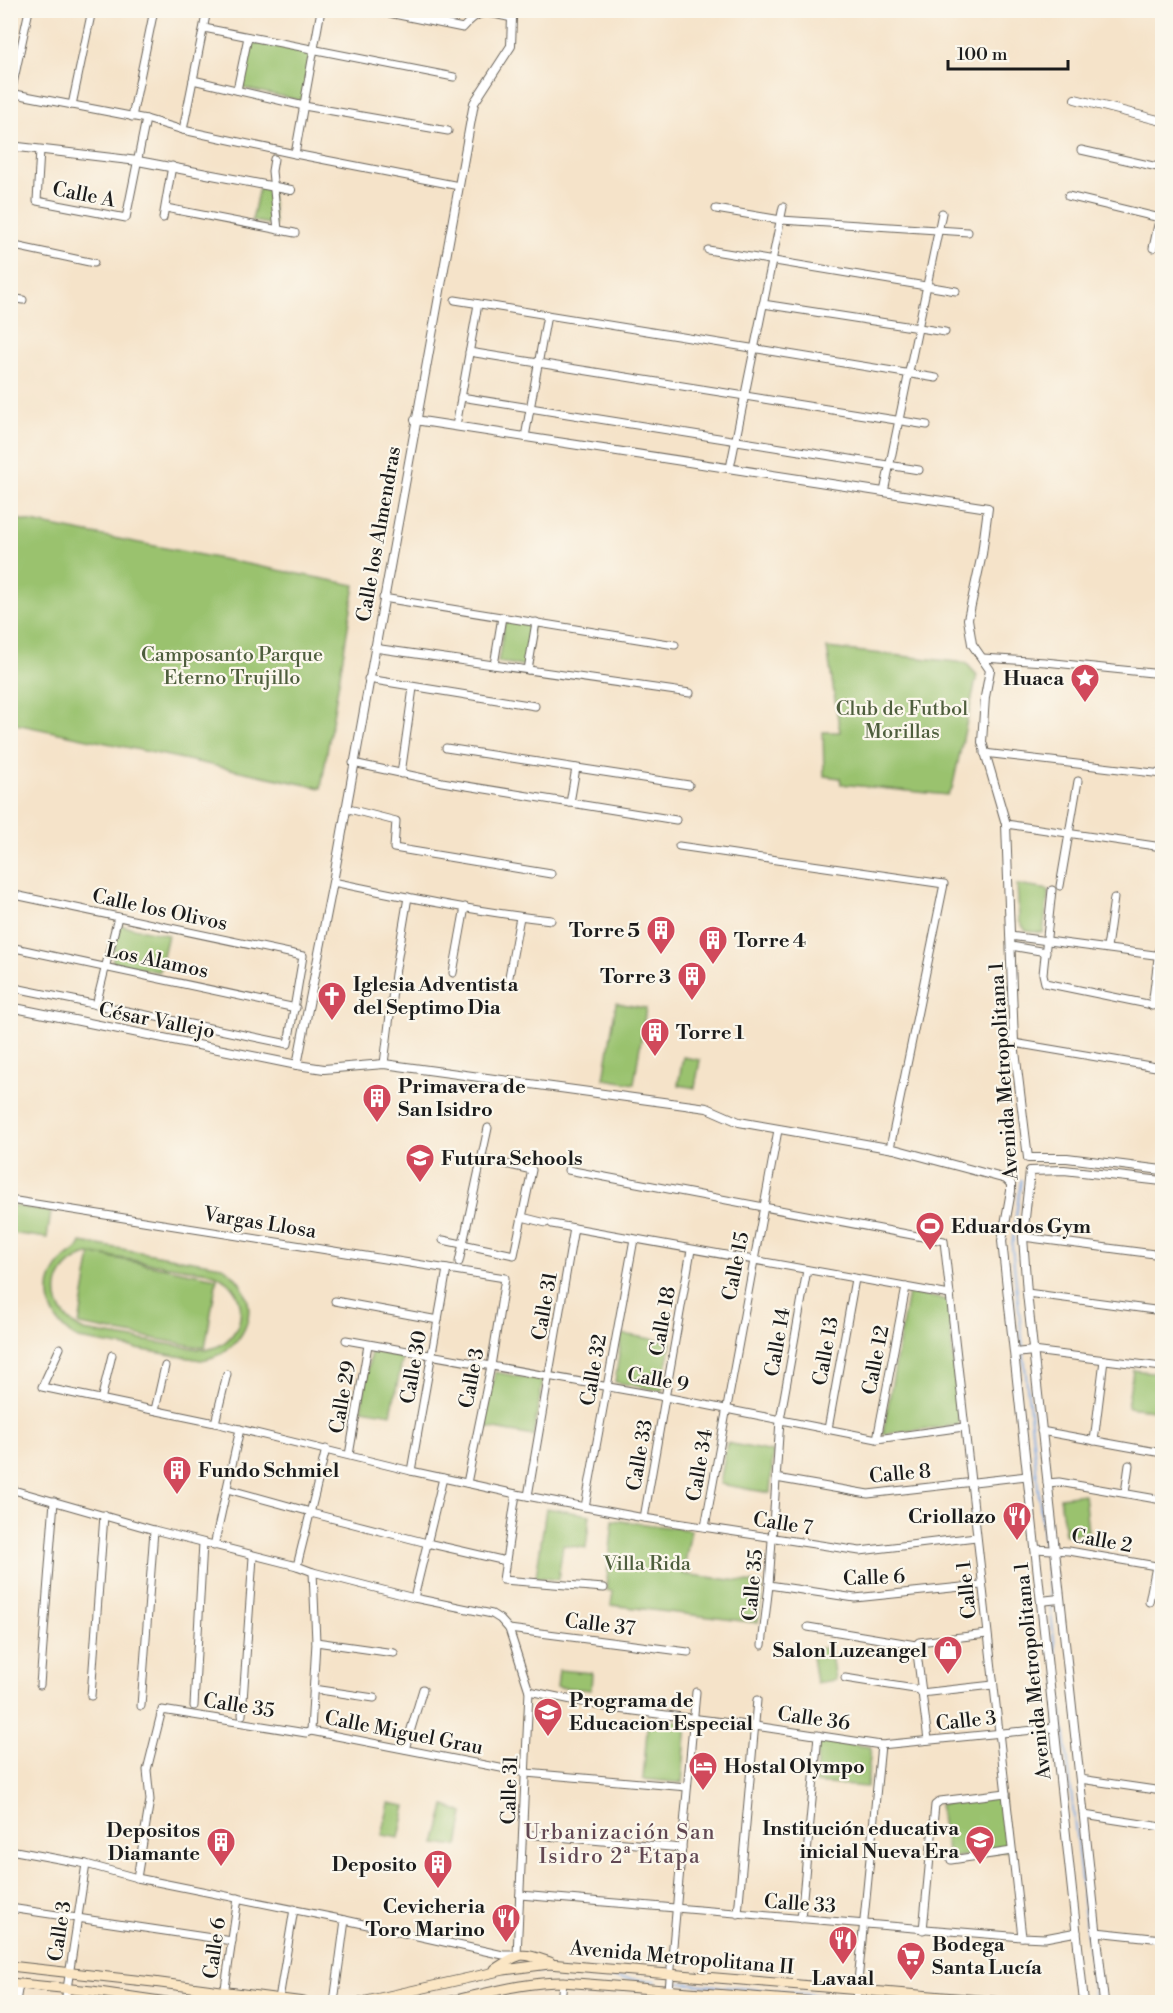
<svg xmlns="http://www.w3.org/2000/svg" width="1173" height="2013" viewBox="0 0 1173 2013" font-family="'Libre Bodoni',serif">
<style>
.green{fill:#9ac26e;stroke:#5b6f45;stroke-width:1.5;fill-rule:evenodd}
.lines{fill:none;stroke-linecap:round;stroke-linejoin:round}
.stream{stroke:#79a9e4;stroke-width:2}
.minor-casing{stroke:#686259;stroke-width:9}
.tertiary-casing{stroke:#686259;stroke-width:10}
.secondary-casing{stroke:#686259;stroke-width:11}
.minor{stroke:#fff;stroke-width:7}
.tertiary{stroke:#fff;stroke-width:8}
.secondary{stroke:#fbe6c4;stroke-width:9}
.labels{text-anchor:middle;stroke-width:4.5;stroke-linejoin:round;paint-order:stroke}
.street-label{font-size:20px;fill:#1c1c1c;stroke:#fbf7ec}
.park-label{font-size:20px;fill:#4e5e3d;stroke:#fbf7ec}
.poi-label{font-size:20px;font-weight:bold;fill:#1c1c1c;stroke:#fbf7ec;text-anchor:start}
.neighbourhood-label{font-size:21px;letter-spacing:1.5px;fill:#624853;stroke:#fbf7ec}
</style>
<rect width="100%" height="100%" fill="#fbf7ec"/>
<filter id="ink" filterUnits="userSpaceOnUse"><feTurbulence type="fractalNoise" baseFrequency=".0167" numOctaves="2"/><feDisplacementMap in="SourceGraphic" scale="12" xChannelSelector="R" yChannelSelector="G"/><feConvolveMatrix kernelMatrix="1 2 1 2 8 2 1 2 1" color-interpolation-filters="sRGB"/></filter>
<filter id="wash" filterUnits="userSpaceOnUse"><feTurbulence type="fractalNoise" baseFrequency=".008" numOctaves="4" result="noise"/><feDisplacementMap in="SourceGraphic" scale="24" xChannelSelector="R" yChannelSelector="G"/><feGaussianBlur stdDeviation="1.35" result="paint"/><feColorMatrix in="noise" values="0 0 0 0 0 0 0 0 0 0 0 0 0 0 0 0 0 1.4 0 .05"/><feComposite in="paint" operator="in"/></filter>
<g filter="url(#wash)">
<rect width="100%" height="100%" fill="#f5e3c9"/>
<g class="green">
<polygon points="252,42 311,52 303,101 242,88"/>
<polygon points="259,187 271,189 275,225 252,221"/>
<polygon points="11,518 355,585 321,788 11,723"/>
<polygon points="505,620 533,625 526,666 498,662"/>
<polygon points="827,648 966,663 977,675 952,789 947,795 841,784 840,778 824,776 823,732 840,732"/>
<polygon points="1017,885 1049,890 1043,933 1026,931 1019,921"/>
<polygon points="119,925 168,935 159,972 112,963"/>
<polygon points="616,1003 646,1008 634,1084 604,1079"/>
<polygon points="683,1057 700,1060 695,1088 678,1085"/>
<polygon points="10,1205 51,1212 47,1238 11,1233"/>
<path d="M81,1242L222,1266C230,1272 238,1278 242,1287C262,1319 235,1356 201,1360L78,1339C49,1323 38,1287 62,1261C69,1253 78,1252 81,1242ZM91,1254L79,1325L205,1348L217,1278L93,1254L207,1272C253,1282 251,1343 205,1350L84,1331C45,1312 48,1265 91,1254Z"/>
<polygon points="908,1293 948,1300 959,1425 883,1434"/>
<polygon points="622,1334 671,1342 662,1391 615,1382"/>
<polygon points="371,1351 403,1357 391,1414 361,1409"/>
<polygon points="1133,1370 1162,1373 1162,1411 1127,1407"/>
<polygon points="495,1372 543,1381 533,1436 484,1427"/>
<polygon points="727,1443 773,1452 770,1493 720,1484"/>
<polygon points="1084,1494 1088,1532 1065,1535 1060,1497"/>
<polygon points="546,1508 590,1515 586,1548 563,1545 558,1580 536,1577"/>
<polygon points="613,1520 691,1530 683,1574 763,1584 758,1623 611,1605 613,1591 606,1590"/>
<polygon points="830,1647 835,1680 816,1683 811,1650"/>
<polygon points="559,1670 592,1673 591,1690 557,1687"/>
<polygon points="648,1718 687,1722 682,1783 643,1779"/>
<polygon points="819,1740 871,1747 867,1787 815,1783"/>
<polygon points="1002,1796 1009,1850 948,1858 939,1804"/>
<polygon points="389,1803 406,1806 399,1838 382,1835"/>
<polygon points="445,1806 464,1813 458,1846 435,1844"/>
</g>
<g class="lines">
<g class="stream">
<polyline points="1021,1180 1012,1246 1050,1598"/>
<polyline points="1050,1604 1094,1995"/>
<polyline points="534,1969 536,1971 656,1981"/>
<polyline points="680,1983 840,1997"/>
<polyline points="866,1999 909,2002"/>
</g>
</g>
</g>
<g filter="url(#ink)">
<g class="lines">
<g class="minor-casing">
<g id="minor">
<path d="M374,10L463,28C481,6 488,14 512,18"/>
<polyline points="204,28 454,77"/>
<polyline points="193,80 304,106 448,131"/>
<polyline points="237,90 248,37"/>
<polyline points="10,93 146,119 183,130 295,154 459,186"/>
<polyline points="11,93 29,10"/>
<polyline points="72,105 92,10"/>
<polyline points="132,117 154,10"/>
<polyline points="183,130 207,10"/>
<polyline points="40,150 37,201 126,218 146,119"/>
<polyline points="1081,150 1162,168"/>
<polyline points="295,154 321,10"/>
<polyline points="274,159 272,171 278,230"/>
<polyline points="1068,196 1160,218"/>
<polyline points="166,208 295,233"/>
<polyline points="716,209 781,220 968,232"/>
<polyline points="163,218 172,166"/>
<polyline points="10,245 94,263"/>
<polyline points="1153,248 1162,206"/>
<polyline points="708,250 956,291"/>
<polyline points="10,298 23,300"/>
<polyline points="455,300 936,378"/>
<polyline points="763,304 945,332"/>
<polyline points="469,352 927,425"/>
<polyline points="461,397 919,470"/>
<polyline points="456,426 478,304"/>
<polyline points="525,437 547,315"/>
<polyline points="730,468 783,207"/>
<polyline points="884,492 942,213"/>
<polyline points="383,598 675,645"/>
<polyline points="374,648 690,693"/>
<polyline points="983,658 1045,662 1162,674"/>
<polyline points="494,665 502,617"/>
<polyline points="528,670 536,622"/>
<polyline points="368,679 535,706"/>
<polyline points="446,748 689,785"/>
<polyline points="984,753 1162,774"/>
<polyline points="353,763 442,782 676,820"/>
<polyline points="401,774 413,688"/>
<polyline points="570,803 576,768"/>
<polyline points="345,808 396,821 394,848 551,874"/>
<polyline points="1006,824 1162,847"/>
<polyline points="679,846 944,884 890,1148"/>
<path d="M333,882C405,897 478,912 551,920"/>
<polyline points="1060,886 1078,781"/>
<polyline points="1052,890 1043,974 1045,983 1162,1007"/>
<polyline points="10,894 303,956 288,1044 10,987"/>
<polyline points="1010,936 1162,956"/>
<polyline points="1011,946 1046,952"/>
<polyline points="10,947 296,1008"/>
<polyline points="1107,948 1114,898"/>
<polyline points="453,973 465,907"/>
<polyline points="508,982 520,917"/>
<polyline points="96,1005 118,917"/>
<polyline points="1152,1006 1162,926"/>
<polyline points="1014,1043 1162,1068"/>
<polyline points="384,1064 395,974 408,897"/>
<polyline points="568,1170 944,1241 1022,1937"/>
<polyline points="10,1200 505,1278 491,1366 467,1483"/>
<polyline points="522,1217 546,1223"/>
<polyline points="552,1224 950,1295"/>
<polyline points="1023,1237 1162,1255"/>
<polyline points="443,1240 514,1255 532,1170 482,1159"/>
<polyline points="459,1262 488,1128"/>
<polyline points="1027,1293 1162,1311"/>
<polyline points="335,1301 438,1320"/>
<polyline points="346,1340 665,1397 877,1439 964,1427"/>
<polyline points="60,1348 42,1387 215,1423 411,1471 516,1494 644,1518 860,1551 976,1537"/>
<polyline points="1033,1351 1162,1367"/>
<polyline points="101,1400 112,1355"/>
<polyline points="155,1410 165,1366"/>
<polyline points="215,1423 227,1374"/>
<polyline points="828,1429 855,1279"/>
<polyline points="1041,1431 1162,1453"/>
<polyline points="877,1439 906,1287"/>
<polyline points="1094,1441 1104,1360"/>
<polyline points="349,1455 368,1345"/>
<polyline points="411,1471 447,1269"/>
<polyline points="776,1478 868,1494 1027,1476"/>
<polyline points="1047,1483 1059,1482 1162,1500"/>
<polyline points="10,1489 154,1530 297,1566"/>
<polyline points="227,1489 307,1511"/>
<polyline points="1125,1493 1129,1465"/>
<polyline points="516,1494 503,1580 604,1588"/>
<polyline points="528,1496 574,1228"/>
<polyline points="585,1507 634,1239"/>
<polyline points="311,1513 427,1543 506,1561"/>
<polyline points="644,1518 691,1250"/>
<polyline points="705,1527 778,1130"/>
<polyline points="214,1546 240,1429"/>
<polyline points="1035,1549 1069,1551 1162,1567"/>
<polyline points="769,1585 855,1598 981,1585"/>
<polyline points="414,1598 443,1478"/>
<polyline points="1149,1602 1156,1566"/>
<polyline points="808,1627 916,1645 919,1642 987,1634"/>
<polyline points="509,1629 688,1652"/>
<polyline points="316,1642 394,1653"/>
<polyline points="762,1645 769,1585 780,1420 807,1270"/>
<polyline points="916,1645 928,1740"/>
<polyline points="845,1678 921,1690"/>
<polyline points="40,1685 54,1501"/>
<polyline points="313,1689 374,1698"/>
<polyline points="529,1691 610,1708 755,1726 881,1745 1054,1728"/>
<polyline points="921,1693 993,1685"/>
<polyline points="91,1696 104,1515"/>
<polyline points="141,1706 154,1530"/>
<polyline points="194,1706 203,1543"/>
<polyline points="242,1715 253,1557"/>
<polyline points="311,1731 316,1642 313,1572 297,1566 326,1449"/>
<polyline points="405,1749 423,1689"/>
<polyline points="1080,1779 1162,1791"/>
<polyline points="1084,1815 1162,1827"/>
<polyline points="523,1834 682,1848"/>
<polyline points="10,1850 86,1864 137,1878 345,1920 503,1955 517,1955 529,1691 509,1629 500,1619 492,1614 414,1598 313,1572"/>
<polyline points="951,1860 1012,1851"/>
<polyline points="137,1878 150,1800 147,1770 162,1710 306,1733 311,1731 526,1773 687,1787"/>
<polyline points="520,1895 1022,1937 1045,1938 1077,1932"/>
<polyline points="10,1908 232,1941"/>
<polyline points="738,1914 757,1700"/>
<polyline points="801,1919 818,1735"/>
<polyline points="923,1930 935,1805 940,1801 1006,1793"/>
<polyline points="1096,1932 1162,1939"/>
<polyline points="669,1990 696,1692"/>
<polyline points="279,1999 294,1909"/>
<polyline points="16,2002 19,1984"/>
<polyline points="65,2002 86,1864"/>
<polyline points="223,2002 238,1898"/>
<polyline points="334,2002 345,1920"/>
<polyline points="561,2002 563,1982"/>
<polyline points="856,2002 881,1745"/>
</g>
</g>
<g class="tertiary-casing">
<g id="tertiary">
<polyline points="1075,99 1162,121"/>
<polyline points="10,146 138,161 291,190"/>
<polyline points="415,420 988,508 982,554 968,619 972,644 990,670 985,697 982,742 1006,824 1014,1043 1028,1158 1067,1158 1162,1170"/>
<polyline points="10,1007 297,1065 324,1069 384,1064 707,1108 739,1122 894,1149 1006,1179 1011,1184 1011,1191 1002,1241 1084,2002"/>
<polyline points="297,1065 333,882 474,103 511,46 512,18"/>
<polyline points="1015,1353 1033,1351"/>
<polyline points="1041,1601 1059,1599"/>
<polyline points="1104,2002 1027,1293 1023,1237 1030,1171 1064,1170 1162,1181"/>
</g>
</g>
<g class="secondary-casing">
<g id="secondary">
<polyline points="10,1966 153,1982 304,2002"/>
<path d="M495,1969C522,1952 520,1952 550,1962"/>
<polyline points="10,1983 92,1991 167,2002"/>
<polyline points="362,2002 504,1970 549,1964 1003,2002"/>
<path d="M446,2002C485,1994 523,1982 563,1982L816,2002"/>
</g>
</g>
<use href="#minor" class="minor"/>
<use href="#tertiary" class="tertiary"/>
<use href="#secondary" class="secondary"/>
</g>
</g>
<defs>
<g id="sight-pin" transform="scale(1.5)"><path d="M0 17L-7.5 6A9.5 9.5 0 1 1 7.5 6Z" fill="#d1495b" stroke="#fbf7ec"/><path d="M0-6L1.8-2.2L6-1.7L2.9 1.2L3.7 5.4L0 3.3L-3.7 5.4L-2.9 1.2L-6-1.7L-1.8-2.2Z" fill="#fff"/></g>
<g id="building-pin" transform="scale(1.5)"><path d="M0 17L-7.5 6A9.5 9.5 0 1 1 7.5 6Z" fill="#d1495b" stroke="#fbf7ec"/><path d="M-4-6H4V6H1V3H-1V6H-4ZM-2.5-4.3h1.7v1.8h-1.7ZM.8-4.3h1.7v1.8H.8ZM-2.5-1h1.7V.8h-1.7ZM.8-1h1.7V.8H.8Z" fill="#fff"/></g>
<g id="church-pin" transform="scale(1.5)"><path d="M0 17L-7.5 6A9.5 9.5 0 1 1 7.5 6Z" fill="#d1495b" stroke="#fbf7ec"/><path d="M-1.2-6h2.4v3.5h3.3v2.4h-3.3V6h-2.4V-.1h-3.3v-2.4h3.3Z" fill="#fff"/></g>
<g id="school-pin" transform="scale(1.5)"><path d="M0 17L-7.5 6A9.5 9.5 0 1 1 7.5 6Z" fill="#d1495b" stroke="#fbf7ec"/><path d="M0-5L7-2L0 1L-7-2ZM-4 1L0 2.5L4 1V4Q0 6-4 4Z" fill="#fff"/></g>
<g id="stadium-pin" transform="scale(1.5)"><path d="M0 17L-7.5 6A9.5 9.5 0 1 1 7.5 6Z" fill="#d1495b" stroke="#fbf7ec"/><path d="M0-5a6.5 5 0 1 0 0 10a6.5 5 0 1 0 0-10ZM-3.5-1.8h7v3.6h-7Z" fill="#fff"/></g>
<g id="restaurant-pin" transform="scale(1.5)"><path d="M0 17L-7.5 6A9.5 9.5 0 1 1 7.5 6Z" fill="#d1495b" stroke="#fbf7ec"/><path d="M-5-6h1v4h1v-4h1v4h1v-4h1v5L-1.5 .5V6h-2V.5L-5-1ZM5-6V6H3V1.5H1.5Q1.5-4 5-6Z" fill="#fff"/></g>
<g id="shop-pin" transform="scale(1.5)"><path d="M0 17L-7.5 6A9.5 9.5 0 1 1 7.5 6Z" fill="#d1495b" stroke="#fbf7ec"/><path d="M-5-2.5h2.3a2.7 3.5 0 0 1 5.4 0H5L5.5 6h-11ZM-1.5-2.5h3a1.5 2.3 0 0 0-3 0Z" fill="#fff"/></g>
<g id="hotel-pin" transform="scale(1.5)"><path d="M0 17L-7.5 6A9.5 9.5 0 1 1 7.5 6Z" fill="#d1495b" stroke="#fbf7ec"/><path d="M-6-4.5h1.5V1H6V5H4.5V3h-9V5H-6ZM-4 0a1.8 1.8 0 1 1 3.6 0ZM.5 0V-2.5h3Q6-2.5 6 0Z" fill="#fff"/></g>
<g id="supermarket-pin" transform="scale(1.5)"><path d="M0 17L-7.5 6A9.5 9.5 0 1 1 7.5 6Z" fill="#d1495b" stroke="#fbf7ec"/><path d="M-6-5.5h2.5l.6 2H6L4.5 2H-2.5L-4.4-4H-6ZM-1.5 3.2a1.3 1.3 0 1 0 .1 0ZM3 3.2a1.3 1.3 0 1 0 .1 0Z" fill="#fff"/></g>
</defs>
<g fill-rule="evenodd">
<use href="#sight-pin" x="1085" y="678"/>
<use href="#building-pin" x="661" y="930"/>
<use href="#building-pin" x="713" y="940"/>
<use href="#building-pin" x="692" y="976"/>
<use href="#church-pin" x="332" y="996"/>
<use href="#building-pin" x="655" y="1032"/>
<use href="#building-pin" x="377" y="1098"/>
<use href="#school-pin" x="420" y="1158"/>
<use href="#stadium-pin" x="930" y="1226"/>
<use href="#building-pin" x="177" y="1470"/>
<use href="#restaurant-pin" x="1017" y="1516"/>
<use href="#shop-pin" x="948" y="1650"/>
<use href="#school-pin" x="548" y="1712"/>
<use href="#hotel-pin" x="703" y="1766"/>
<use href="#school-pin" x="980" y="1840"/>
<use href="#building-pin" x="221" y="1842"/>
<use href="#building-pin" x="438" y="1864"/>
<use href="#restaurant-pin" x="506" y="1918"/>
<use href="#restaurant-pin" x="843" y="1940"/>
<use href="#supermarket-pin" x="911" y="1956"/>
</g>
<g class="labels">
<g class="street-label">
<text transform="translate(84 194) rotate(11)" y="7">Calle A</text>
<text transform="translate(378 534) rotate(-80)" y="7">Calle los Almendras</text>
<text transform="translate(160 909) rotate(12)" y="7">Calle los Olivos</text>
<text transform="translate(157 960) rotate(12)" y="7">Los Alamos</text>
<text transform="translate(157 1020) rotate(11)" y="7">César Vallejo</text>
<text transform="translate(1003 1071) rotate(-94)" y="7">Avenida Metropolitana 1</text>
<text transform="translate(260 1222) rotate(9)" y="7">Vargas Llosa</text>
<text transform="translate(735 1266) rotate(-79)" y="7">Calle 15</text>
<text transform="translate(544 1306) rotate(-80)" y="7">Calle 31</text>
<text transform="translate(662 1321) rotate(-80)" y="7">Calle 18</text>
<text transform="translate(777 1342) rotate(-80)" y="7">Calle 14</text>
<text transform="translate(825 1351) rotate(-80)" y="7">Calle 13</text>
<text transform="translate(875 1360) rotate(-79)" y="7">Calle 12</text>
<text transform="translate(413 1367) rotate(-80)" y="7">Calle 30</text>
<text transform="translate(593 1370) rotate(-80)" y="7">Calle 32</text>
<text transform="translate(471 1378) rotate(-79)" y="7">Calle 3</text>
<text transform="translate(658 1379) rotate(10)" y="7">Calle 9</text>
<text transform="translate(342 1397) rotate(-80)" y="7">Calle 29</text>
<text transform="translate(639 1455) rotate(-80)" y="7">Calle 33</text>
<text transform="translate(699 1465) rotate(-80)" y="7">Calle 34</text>
<text transform="translate(900 1473) rotate(-5)" y="7">Calle 8</text>
<text transform="translate(783 1523) rotate(9)" y="7">Calle 7</text>
<text transform="translate(1102 1540) rotate(10)" y="7">Calle 2</text>
<text transform="translate(874 1577) rotate(-2)" y="7">Calle 6</text>
<text transform="translate(752 1585) rotate(-85)" y="7">Calle 35</text>
<text transform="translate(966 1590) rotate(-96)" y="7">Calle 1</text>
<text transform="translate(600 1624) rotate(7)" y="7">Calle 37</text>
<text transform="translate(1032 1671) rotate(-96)" y="7">Avenida Metropolitana 1</text>
<text transform="translate(239 1705) rotate(9)" y="7">Calle 35</text>
<text transform="translate(814 1718) rotate(8)" y="7">Calle 36</text>
<text transform="translate(966 1720) rotate(-6)" y="7">Calle 3</text>
<text transform="translate(404 1732) rotate(11)" y="7">Calle Miguel Grau</text>
<text transform="translate(509 1790) rotate(-88)" y="7">Calle 31</text>
<text transform="translate(800 1903) rotate(4)" y="7">Calle 33</text>
<text transform="translate(59 1931) rotate(-81)" y="7">Calle 3</text>
<text transform="translate(214 1948) rotate(-82)" y="7">Calle 6</text>
<text transform="translate(682 1957) rotate(5)" y="7">Avenida Metropolitana II</text>
</g>
<g class="park-label">
<text x="232" y="661">Camposanto Parque<tspan x="232" dy="23">Eterno Trujillo</tspan></text>
<text x="902" y="715">Club de Futbol<tspan x="902" dy="23">Morillas</tspan></text>
<text x="647" y="1570">Villa Rida</text>
</g>
<g class="poi-label">
<text x="1064" y="685" text-anchor="end">Huaca</text>
<text x="640" y="937" text-anchor="end">Torre 5</text>
<text x="734" y="947">Torre 4</text>
<text x="671" y="983" text-anchor="end">Torre 3</text>
<text x="353" y="991">Iglesia Adventista<tspan x="353" dy="23">del Septimo Dia</tspan></text>
<text x="676" y="1039">Torre 1</text>
<text x="398" y="1093">Primavera de<tspan x="398" dy="23">San Isidro</tspan></text>
<text x="441" y="1165">Futura Schools</text>
<text x="951" y="1233">Eduardos Gym</text>
<text x="198" y="1477">Fundo Schmiel</text>
<text x="996" y="1523" text-anchor="end">Criollazo</text>
<text x="927" y="1657" text-anchor="end">Salon Luzeangel</text>
<text x="569" y="1707">Programa de<tspan x="569" dy="23">Educacion Especial</tspan></text>
<text x="724" y="1773">Hostal Olympo</text>
<text x="959" y="1835" text-anchor="end">Institución educativa<tspan x="959" dy="23">inicial Nueva Era</tspan></text>
<text x="200" y="1837" text-anchor="end">Depositos<tspan x="200" dy="23">Diamante</tspan></text>
<text x="417" y="1871" text-anchor="end">Deposito</text>
<text x="485" y="1913" text-anchor="end">Cevicheria<tspan x="485" dy="23">Toro Marino</tspan></text>
<text x="932" y="1951">Bodega<tspan x="932" dy="23">Santa Lucía</tspan></text>
<text x="843" y="1985" text-anchor="middle">Lavaal</text>
</g>
<g class="neighbourhood-label">
<text x="620" y="1839">Urbanización San<tspan x="620" dy="24">Isidro 2ª Etapa</tspan></text>
</g>
</g>
<rect width="1173" height="2013" fill="none" stroke="#fbf7ec" stroke-width="36"/>
<path d="M948 60v9h120v-9" fill="none" stroke="#1c1c1c" stroke-width="3"/>
<text x="957" y="60" font-size="18" fill="#1c1c1c" stroke="#fbf7ec" stroke-width="4.5" paint-order="stroke">100 m</text>
</svg>
